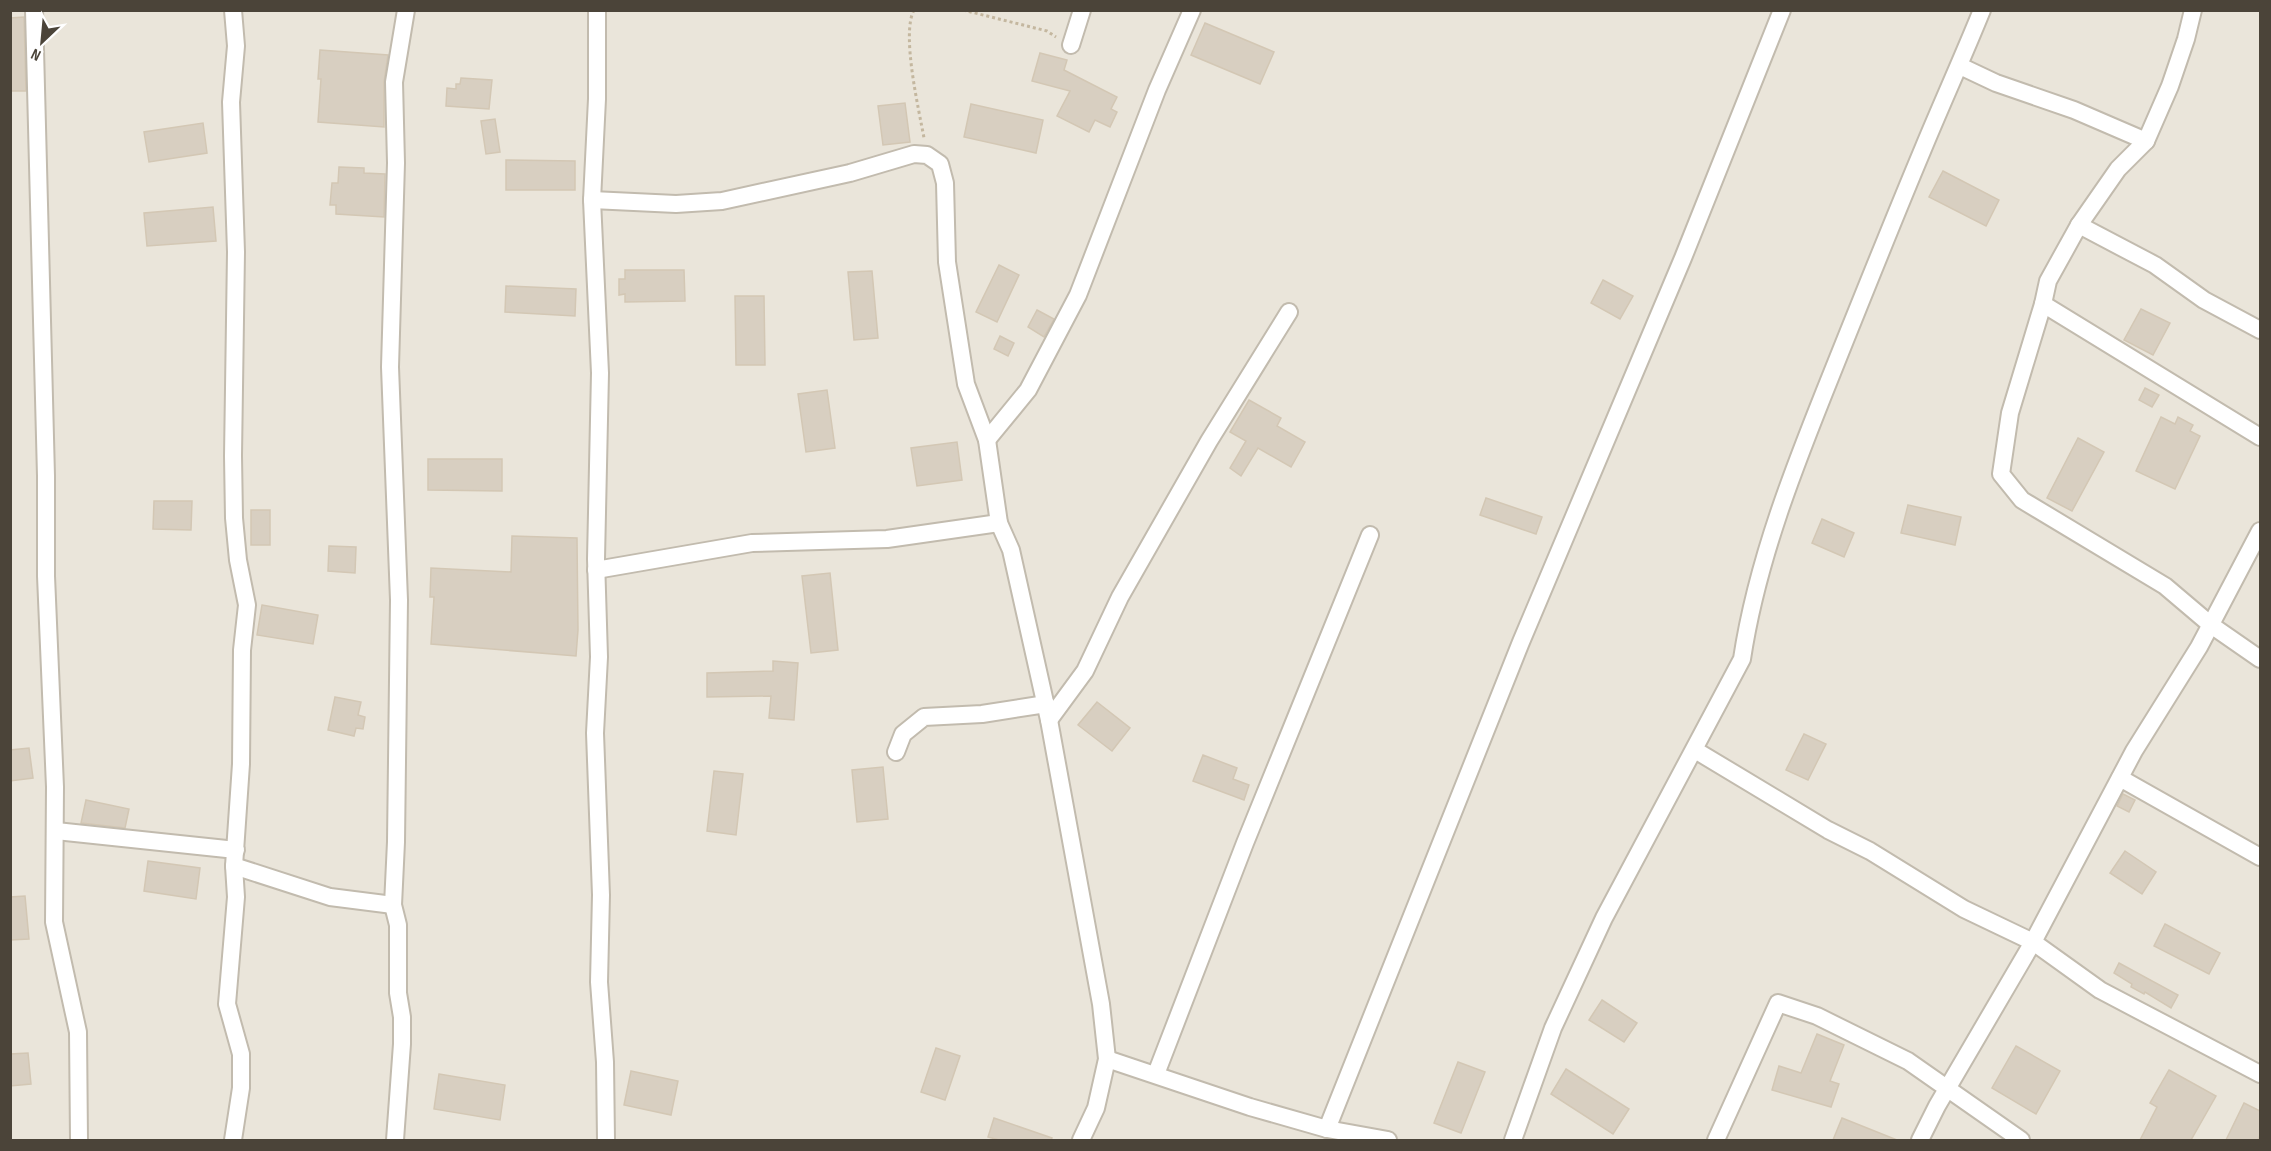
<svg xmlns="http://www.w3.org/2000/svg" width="2271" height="1151" viewBox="0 0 2271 1151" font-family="'Sofia Sans Condensed',sans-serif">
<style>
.residential{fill:#eae5da}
.building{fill:#d8cfc1;stroke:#d3c7b4;stroke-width:1.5}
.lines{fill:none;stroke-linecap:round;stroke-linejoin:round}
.street-casing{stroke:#c2bbae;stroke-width:20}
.path{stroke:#c4b79f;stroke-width:3;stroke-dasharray:3 3;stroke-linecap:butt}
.street{stroke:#fff;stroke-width:16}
</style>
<rect width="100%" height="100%" fill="#f6f3ec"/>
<rect class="residential" x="11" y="11" width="2249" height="1129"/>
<g class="building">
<polygon points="24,17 26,91 10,91 10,18"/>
<polygon points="1205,23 1274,52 1260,84 1191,55"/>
<polygon points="320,50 388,55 384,82 384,127 318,122 321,79 318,79"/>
<polygon points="1040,53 1067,60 1064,70 1117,97 1111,109 1117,112 1110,127 1095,120 1089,132 1057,116 1070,91 1032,81"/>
<polygon points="461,78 492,80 489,109 446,106 447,88 456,89 456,84 460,84"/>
<polygon points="905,103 910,142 883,145 878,106"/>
<polygon points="971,104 1043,120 1036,153 964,137"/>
<polygon points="495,119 500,152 486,154 481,121"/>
<polygon points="203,123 207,153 149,162 144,132"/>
<polygon points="506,160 575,161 575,190 506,190"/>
<polygon points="339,167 364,168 364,173 385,174 384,217 336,214 336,205 330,205 332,183 338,183"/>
<polygon points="1943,171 1999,200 1986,226 1929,197"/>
<polygon points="213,207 216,241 147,246 144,213"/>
<polygon points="999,265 1019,275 997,322 976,312"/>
<polygon points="625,270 684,270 685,301 625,302 625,294 619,295 619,279 625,279"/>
<polygon points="872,271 878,338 854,340 848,272"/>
<polygon points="1603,280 1633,296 1620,319 1591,303"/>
<polygon points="506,286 576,289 575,316 505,312"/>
<polygon points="735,296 764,296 765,365 736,365"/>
<polygon points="2141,309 2170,323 2153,355 2124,340"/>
<polygon points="1037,310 1054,319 1044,337 1028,327"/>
<polygon points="1000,336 1014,343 1008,356 994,349"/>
<polygon points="2145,388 2159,395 2152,407 2139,400"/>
<polygon points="827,390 835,448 806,452 798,394"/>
<polygon points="1249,400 1281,418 1277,426 1305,442 1291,467 1258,448 1241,476 1230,468 1246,441 1230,432"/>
<polygon points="2161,417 2175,424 2178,417 2193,425 2190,431 2200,436 2175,489 2136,471"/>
<polygon points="2078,438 2104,452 2072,511 2047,498"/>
<polygon points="957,442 962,480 917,486 911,448"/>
<polygon points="428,459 502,459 502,491 428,490"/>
<polygon points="1486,498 1542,517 1536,534 1480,515"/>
<polygon points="154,501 192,501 191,530 153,529"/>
<polygon points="1908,505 1961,517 1955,545 1901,533"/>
<rect x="251" y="510" width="19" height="35"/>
<polygon points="1822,519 1854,533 1844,557 1812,543"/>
<polygon points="512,536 577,538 578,630 576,656 431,644 434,597 430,597 431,568 511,572"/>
<polygon points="329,546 356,547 355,573 328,571"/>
<polygon points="830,573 838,650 811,653 802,576"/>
<polygon points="262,605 318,615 313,644 257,635"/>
<polygon points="773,661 798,663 794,720 769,718 771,696 707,697 707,673 773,671"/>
<polygon points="335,697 361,702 358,715 365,717 363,729 356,728 354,736 328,730"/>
<polygon points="1097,702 1130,728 1112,751 1078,725"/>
<polygon points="1804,734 1826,744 1808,780 1786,770"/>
<polygon points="29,748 33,778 10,781 10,750"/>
<polygon points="1203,755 1237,768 1233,779 1249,785 1244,800 1193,781"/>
<polygon points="883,767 888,819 857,822 852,770"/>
<polygon points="714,771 743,774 736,835 707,831"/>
<polygon points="2123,794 2135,800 2129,812 2117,806"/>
<polygon points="86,800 129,809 125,828 81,823"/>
<polygon points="2125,851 2156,872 2142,894 2110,873"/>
<polygon points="148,861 200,868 196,899 144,891"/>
<polygon points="25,896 29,939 10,940 10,897"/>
<polygon points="2165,924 2220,953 2209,974 2154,946"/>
<polygon points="2119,963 2178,995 2171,1008 2145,992 2144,994 2131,987 2132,984 2114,973"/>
<polygon points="1602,1000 1637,1023 1624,1042 1589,1020"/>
<polygon points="1817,1034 1844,1045 1830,1081 1839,1084 1831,1107 1772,1090 1779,1066 1801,1073"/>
<polygon points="2016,1046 2060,1071 2036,1114 1992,1088"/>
<polygon points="936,1048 960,1056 945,1100 921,1092"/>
<polygon points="28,1053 31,1084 10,1086 10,1054"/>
<polygon points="1458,1062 1485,1072 1461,1133 1434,1123"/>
<polygon points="1566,1069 1629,1109 1613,1134 1551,1094"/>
<polygon points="2169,1070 2216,1096 2191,1140 2140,1140 2157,1107 2150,1103"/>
<polygon points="631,1071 678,1081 671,1115 624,1105"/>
<polygon points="439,1074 505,1085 500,1120 434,1109"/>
<polygon points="2244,1103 2260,1111 2260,1135 2258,1140 2226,1140"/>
<polygon points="994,1118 1052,1138 1051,1140 999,1140 988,1137"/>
<polygon points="1842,1118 1897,1140 1833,1140"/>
</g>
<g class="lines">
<g class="street-casing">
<g id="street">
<polyline points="34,10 46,476 46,576 55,787 54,922 78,1032 79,1140"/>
<polyline points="233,10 236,46 231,102 236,252 233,456 234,518 238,560 247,605 242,650 241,764 234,866 236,897 227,1004 241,1054 241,1088 233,1140"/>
<polyline points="597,10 597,99 592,200 600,373 596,559 599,657 595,733 601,895 599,982 605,1062 606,1140"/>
<polyline points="2193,10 2186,39 2170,86 2146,141 2118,169 2079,225 2048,281 2043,304 2010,413 2001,474 2022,500 2165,586 2211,625 2260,659"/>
<polyline points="1071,45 1082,10"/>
<polyline points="1960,66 1996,83 2074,110 2146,141"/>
<polyline points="592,200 676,204 722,201 850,173 914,154 927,155 940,164 945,183 947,262 966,384 987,440 999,523 1011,550 1049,720 1101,1004 1107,1059 1096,1108 1081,1140"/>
<polyline points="2079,225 2155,265 2204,300 2260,330"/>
<polyline points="2043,304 2260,437"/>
<polyline points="987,440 1028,390 1078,295 1157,90 1192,10"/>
<polyline points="596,570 752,543 887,539 999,523"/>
<polyline points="1049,720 1085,671 1120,597 1209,441 1289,312"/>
<polyline points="1695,750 1828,830 1870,851 1964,909 2033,942 2100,990 2260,1074"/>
<polyline points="896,752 903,734 924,717 982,714 1046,704"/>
<polyline points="2120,778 2260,857"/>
<polyline points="56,831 236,850"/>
<polyline points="234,866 330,897 393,905"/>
<polyline points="1107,1059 1250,1107 1327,1129 1388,1140"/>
<polyline points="1156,1074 1245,843 1370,535"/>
<polyline points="1327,1129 1521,642 1683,258 1782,10"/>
<polyline points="395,1140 402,1044 402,1017 398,993 398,925 393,905 396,842 399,600 390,367 396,163 394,82 406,10"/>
<path d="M1513,1140L1553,1028L1604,918L1742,659C1757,560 1795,465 1832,373C1862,298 1892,223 1923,149C1942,103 1963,57 1982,10"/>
<polyline points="1716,1140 1778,1003 1817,1016 1908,1061 2021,1140"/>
<polyline points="1920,1140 1937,1106 2033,942 2134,751 2199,647 2260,531"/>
</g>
</g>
<g class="path">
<path d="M914,10C901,34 919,110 924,138"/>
<polyline points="963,10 1047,31 1056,37"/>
</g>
<use href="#street" class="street"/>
</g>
<rect width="2271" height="1151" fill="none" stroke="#4b4439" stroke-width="24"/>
<g transform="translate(42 42) rotate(206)" stroke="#ffffff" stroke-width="4.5" paint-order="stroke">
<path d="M0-4.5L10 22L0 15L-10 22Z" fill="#4b4439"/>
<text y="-9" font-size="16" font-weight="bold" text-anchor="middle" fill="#4b4439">N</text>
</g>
</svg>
